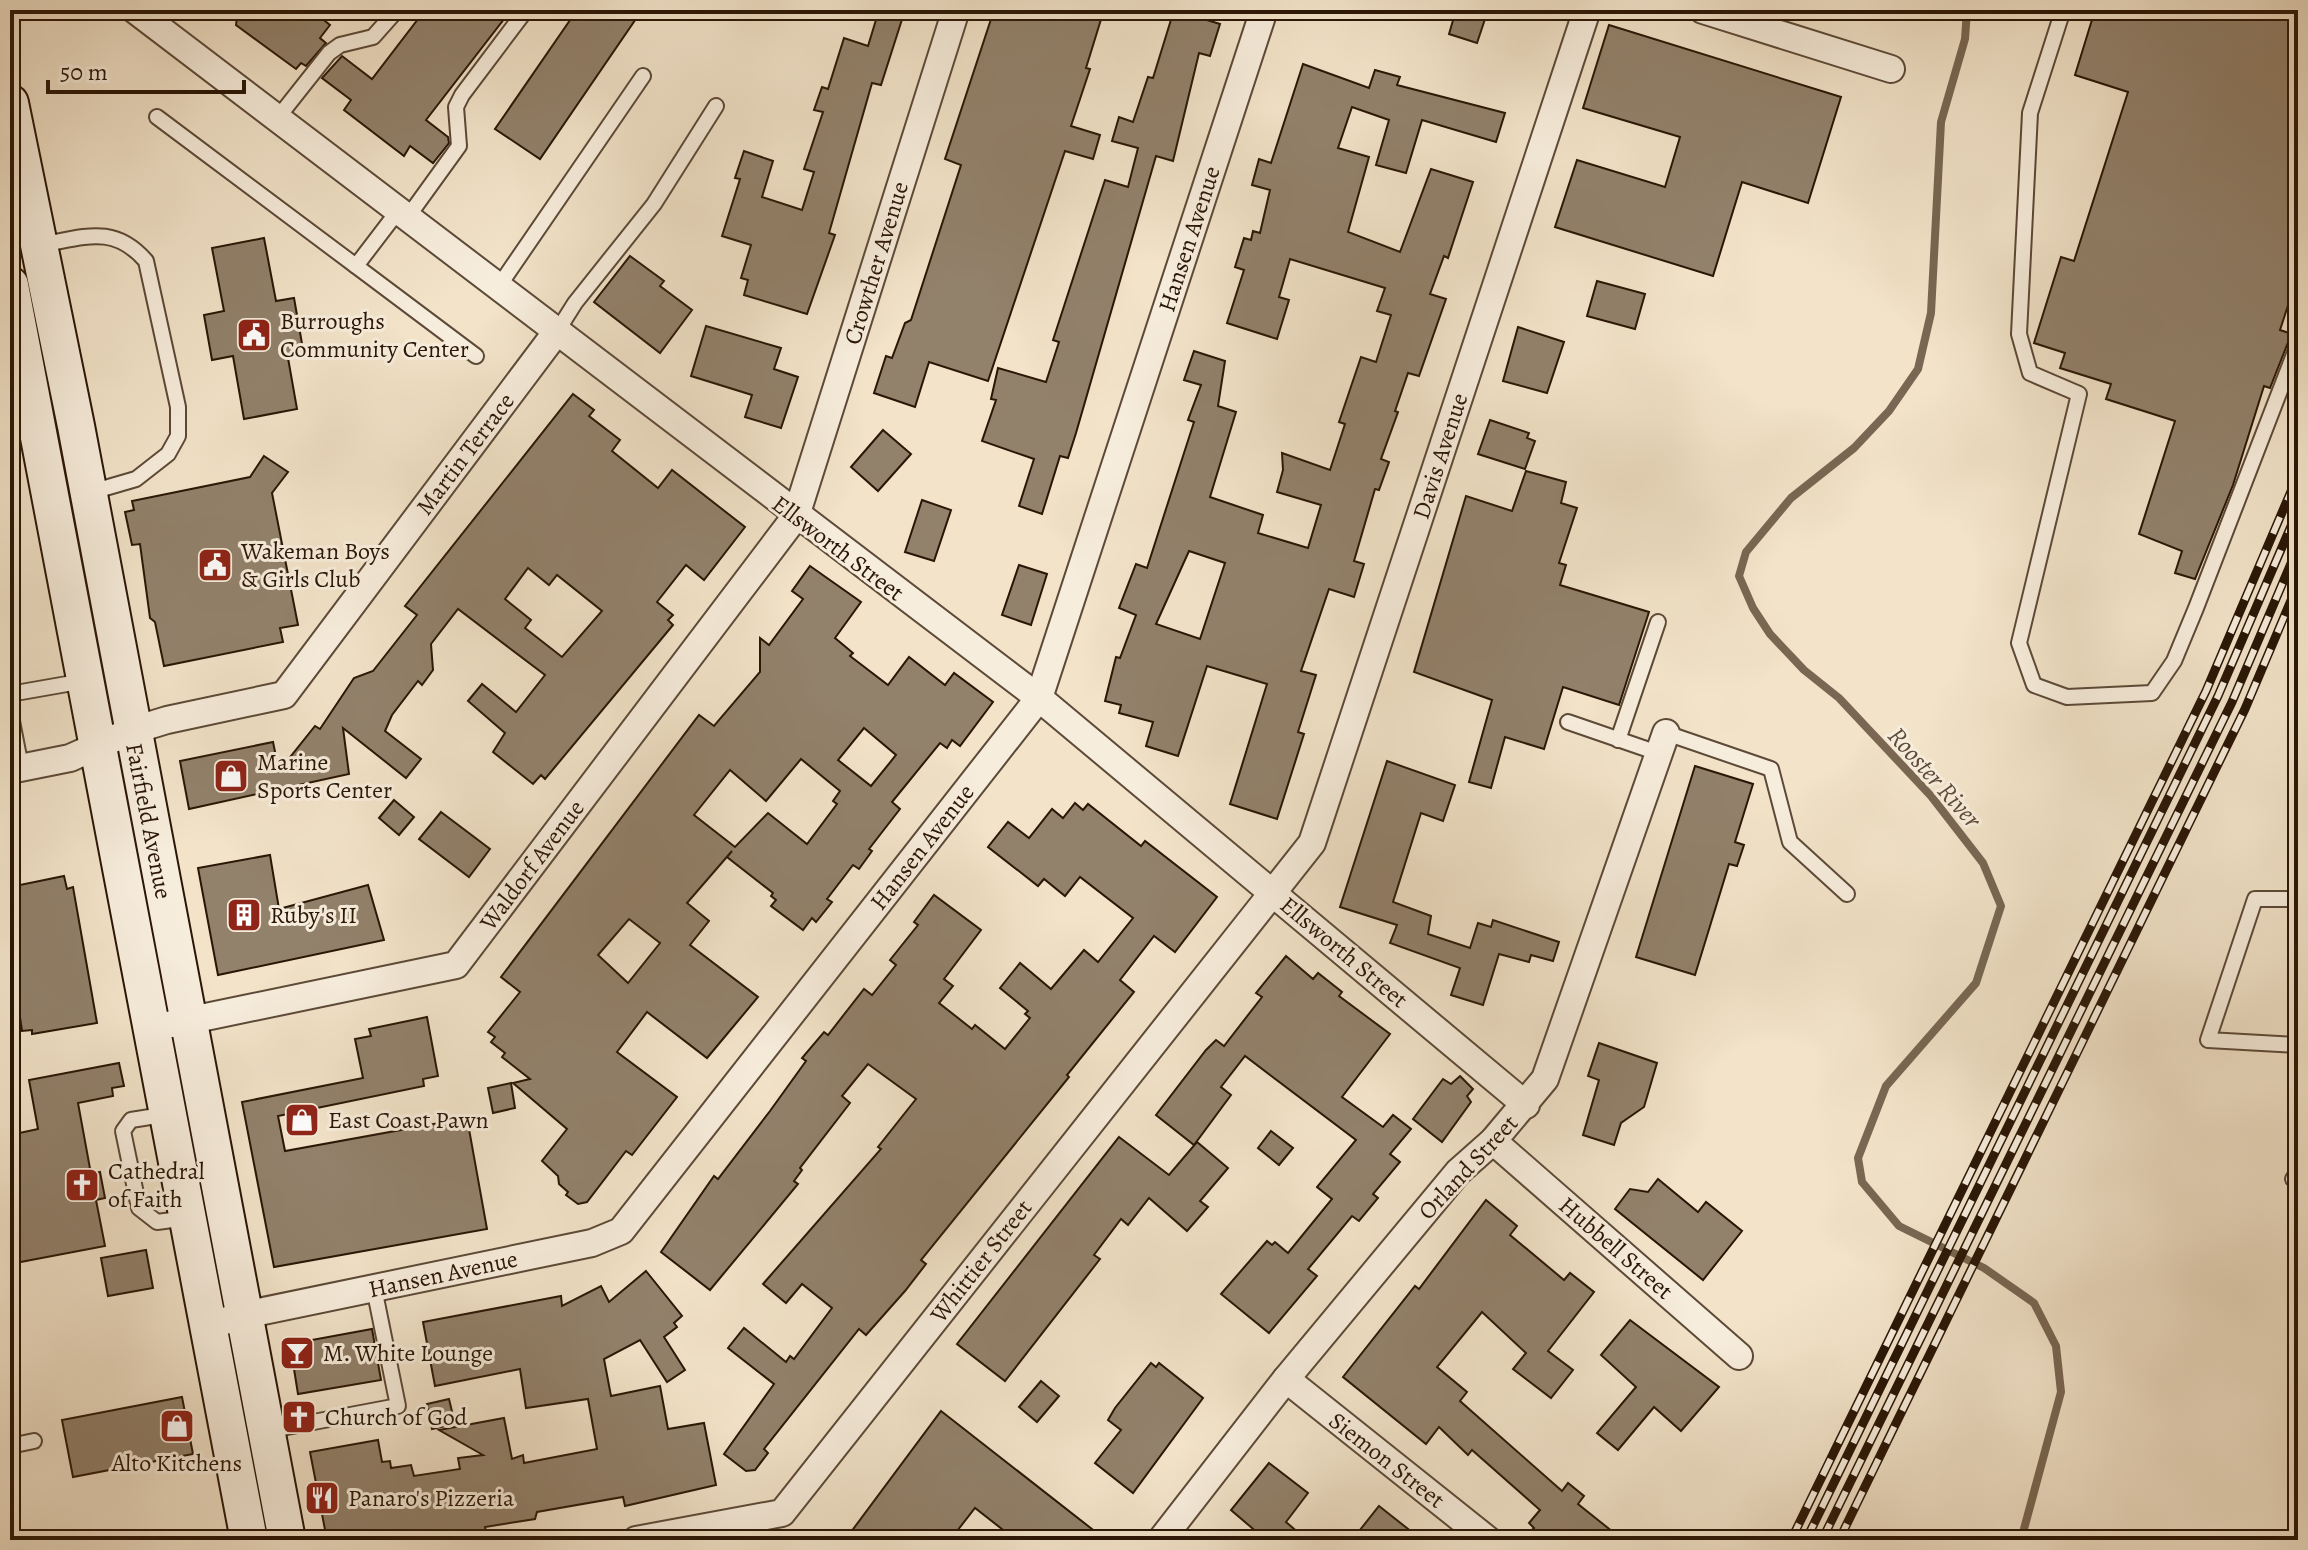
<svg xmlns="http://www.w3.org/2000/svg" width="2308" height="1550" viewBox="0 0 2308 1550" font-family="Alegreya,serif">
<style>
.lines{fill:none;stroke-linecap:round;stroke-linejoin:round}
.stream{stroke:#796753;stroke-width:8}
.building{fill:#92816b;stroke:#2a1606;stroke-width:2;fill-rule:evenodd}
.lane-casing{stroke:#5c4937;stroke-width:18}
.street-casing{stroke:#5c4937;stroke-width:30}
.secondary-casing{stroke:#2a1606;stroke-width:40}
.lane{stroke:#f7eddc;stroke-width:14}
.street{stroke:#f7eddc;stroke-width:26}
.secondary{stroke:#f7eddc;stroke-width:36}
.rail-casing{stroke:#2a1606;stroke-width:9}
.rail{stroke:#f7eddc;stroke-width:6;stroke-dasharray:18;stroke-linecap:butt}
.labels{text-anchor:middle;stroke-width:6;stroke-linejoin:round;paint-order:stroke}
.street-label{font-size:24px;fill:#2a1606;stroke:#f7eddc}
.poi-label{font-size:24px;fill:#2a1606;stroke:#f7eddc;text-anchor:start}
.water-label{font-size:26px;font-style:italic;fill:#5f4c3a;stroke:#f7eddc}
</style>
<rect width="100%" height="100%" fill="#f2e3c9"/>
<filter id="stains"><feTurbulence type="fractalNoise" baseFrequency=".0025" numOctaves="4"/><feColorMatrix values="0 0 0 0 .2 0 0 0 0 .09 0 0 0 0 .02 0 0 0 .5 -.17"/></filter>
<radialGradient id="worn" r=".72"><stop offset=".6" stop-color="#630" stop-opacity="0"/><stop offset="1" stop-color="#630" stop-opacity=".3"/></radialGradient>
<g class="lines">
<polyline class="stream" points="1967,10 1965,39 1941,122 1931,313 1918,369 1889,411 1854,448 1791,498 1746,552 1739,576 1753,608 1770,634 1804,670 1839,698 1931,796 1983,863 2001,906 1976,983 1886,1086 1858,1158 1862,1182 1899,1226 1984,1268 2034,1303 2056,1346 2061,1392 2021,1540"/>
</g>
<g class="building">
<polygon points="238,10 311,10 330,25 320,38 326,43 306,66 301,63 296,69 236,25"/>
<polygon points="425,10 511,10 426,120 448,137 449,143 433,163 410,146 404,156 344,110 351,100 322,78 342,56 372,79"/>
<polygon points="577,10 642,10 540,159 495,129"/>
<polygon points="879,10 905,10 881,85 872,83 829,233 835,235 807,314 744,295 748,280 741,278 751,245 722,236 740,179 735,178 744,151 773,161 762,197 802,210 814,172 804,169 823,112 814,110 822,87 828,89 844,38 868,46"/>
<polygon points="994,10 1085,10 1102,16 1086,68 1090,69 1071,126 1100,135 1093,159 1065,151 988,381 929,362 915,407 874,393 886,356 892,358 905,323 911,320 961,165 945,159"/>
<polygon points="1174,10 1220,24 1210,56 1199,53 1173,161 1156,156 1076,433 1068,458 1060,456 1042,514 1019,506 1034,459 982,441 996,400 991,399 998,368 1046,382 1059,342 1053,340 1105,180 1128,187 1138,148 1112,141 1119,117 1133,122 1148,77 1153,78"/>
<polygon points="1456,10 1488,10 1477,43 1449,34"/>
<polygon points="2095,10 2298,10 2298,275 2280,330 2295,335 2289,340 2270,388 2264,386 2233,485 2195,579 2175,573 2182,551 2139,534 2175,421 2106,399 2111,384 2060,368 2065,353 2034,343 2061,257 2074,261 2128,92 2075,75"/>
<polygon points="1609,25 1841,97 1808,203 1742,182 1713,276 1555,227 1577,160 1665,187 1680,137 1583,108"/>
<path d="M1303,64L1369,88L1375,70L1400,77L1397,85L1505,113L1496,142L1422,120L1406,173L1376,165L1389,120L1352,107L1338,148L1369,157L1348,232L1400,252L1431,169L1473,182L1448,258L1444,256L1430,294L1446,299L1419,376L1408,373L1395,411L1398,412L1381,459L1389,462L1379,490L1375,489L1354,561L1364,564L1354,597L1329,589L1301,671L1316,675L1298,732L1304,734L1277,819L1230,804L1267,684L1207,666L1178,756L1146,746L1153,722L1119,713L1121,705L1105,701L1116,657L1120,658L1136,615L1119,608L1136,564L1147,568L1194,422L1188,420L1201,385L1184,380L1194,351L1225,361L1218,406L1236,412L1210,497L1263,515L1258,533L1308,548L1321,505L1277,492L1283,470L1282,453L1330,470L1345,424L1339,422L1361,357L1376,362L1391,315L1377,311L1385,288L1290,259L1279,297L1289,300L1277,339L1227,323L1244,270L1235,267L1244,238L1251,240L1253,231L1260,233L1270,190L1252,185L1259,159L1271,163ZM1189,551L1225,563L1200,639L1156,624Z"/>
<polygon points="264,238 276,301 294,298 304,355 288,358 297,409 244,419 233,356 212,360 204,315 224,311 212,248"/>
<polygon points="630,256 664,281 660,286 692,310 660,353 594,302"/>
<polygon points="1597,281 1645,294 1635,329 1587,316"/>
<polygon points="706,326 781,348 774,369 798,377 781,428 745,417 752,395 691,376"/>
<polygon points="1518,327 1564,342 1547,393 1503,381"/>
<path d="M573,394L594,410L589,416L620,440L612,451L658,488L672,470L745,527L704,580L686,565L657,602L673,615L668,620L673,625L545,779L541,775L533,784L493,752L505,733L468,701L482,684L516,712L545,675L458,609L431,644L433,670L422,685L418,681L392,715L385,731L421,759L406,778L343,728L349,774L189,809L180,761L273,742L279,771L315,726L320,729L354,678L373,671L417,615L405,606ZM528,568L549,585L557,575L602,611L562,657L525,628L531,620L505,599Z"/>
<polygon points="1490,420 1529,433 1527,438 1535,441 1525,469 1478,454"/>
<polygon points="883,430 911,454 878,491 851,467"/>
<polygon points="264,456 288,472 272,493 298,625 280,628 283,642 164,666 155,622 150,618 140,544 132,545 125,512 134,510 132,501 250,477"/>
<polygon points="1526,471 1566,482 1561,503 1577,508 1559,563 1566,565 1560,585 1649,612 1619,705 1563,687 1544,749 1505,737 1491,788 1469,782 1492,700 1414,672 1466,496 1512,511"/>
<polygon points="922,500 951,510 934,561 905,552"/>
<polygon points="1019,565 1047,574 1031,625 1002,615"/>
<path d="M810,566L861,602L835,638L853,653L850,656L888,685L909,657L945,685L954,673L993,702L960,746L952,740L947,748L940,743L892,802L900,809L869,849L872,851L859,869L853,865L827,899L832,902L816,922L812,918L803,930L771,906L776,900L771,896L773,893L727,857L732,851L687,903L709,921L690,945L758,997L707,1058L647,1012L617,1052L677,1097L632,1155L626,1151L587,1202L578,1204L566,1195L568,1192L559,1184L558,1176L542,1161L567,1129L513,1083L530,1079L502,1057L505,1053L491,1042L495,1037L488,1032L520,992L501,977L699,715L714,726L760,672V638L769,645L803,599L792,591ZM864,728L896,755L871,786L838,760ZM801,759L840,791L833,801L837,804L807,844L768,813L735,847L694,815L730,770L766,801ZM629,919L660,943L628,983L598,955Z"/>
<polygon points="1387,761 1455,785 1443,821 1421,813 1393,902 1431,916 1428,934 1470,948 1478,923 1491,927 1493,920 1559,942 1553,961 1531,955 1529,962 1499,954 1483,1005 1451,995 1460,968 1390,943 1397,925 1340,907"/>
<polygon points="1695,766 1753,784 1735,842 1744,845 1737,866 1729,864 1695,975 1636,957"/>
<polygon points="394,800 414,817 399,835 379,818"/>
<polygon points="1075,803 1083,810 1088,804 1141,846 1145,841 1217,897 1175,952 1154,936 1120,980 1134,992 1067,1075 1069,1077 921,1260 926,1264 905,1291 866,1335 859,1329 764,1449 768,1453 755,1470 746,1471 724,1454 774,1384 728,1348 744,1328 786,1362 790,1356 794,1359 832,1308 802,1284 786,1303 763,1284 881,1149 878,1147 916,1099 868,1064 842,1096 850,1103 800,1168 802,1170 794,1181 798,1184 710,1290 661,1252 714,1176 718,1179 770,1111 806,1061 802,1058 824,1032 828,1035 864,989 872,995 896,965 890,960 918,925 914,922 934,895 981,930 944,979 953,986 939,1003 972,1029 975,1025 1005,1049 1030,1018 1025,1014 1028,1011 1000,988 1020,963 1051,989 1084,950 1098,962 1133,918 1080,877 1065,896 1044,879 1038,886 988,847 1008,822 1029,838 1052,809 1063,818"/>
<polygon points="441,812 490,849 469,877 419,839"/>
<polygon points="270,855 279,909 368,885 384,940 218,975 198,868"/>
<polygon points="64,876 67,889 73,887 97,1023 32,1034 32,1030 22,1031 13,969 17,969 10,937 10,887"/>
<polygon points="1286,956 1313,979 1318,973 1342,992 1339,996 1390,1034 1342,1097 1383,1127 1393,1115 1411,1129 1390,1154 1400,1162 1373,1194 1378,1198 1359,1221 1352,1216 1308,1269 1317,1276 1269,1333 1221,1294 1267,1241 1272,1245 1275,1242 1288,1253 1332,1199 1317,1187 1356,1140 1245,1056 1221,1087 1231,1095 1194,1145 1156,1115 1206,1050 1216,1040 1224,1046 1262,997 1256,993"/>
<polygon points="427,1017 438,1076 423,1079 424,1086 278,1116 285,1151 467,1118 487,1229 274,1267 242,1102 363,1078 355,1039 371,1036 369,1029"/>
<polygon points="1599,1043 1657,1063 1644,1107 1621,1123 1614,1145 1583,1135 1599,1080 1588,1076"/>
<polygon points="119,1063 124,1086 112,1088 113,1096 78,1103 91,1174 100,1172 105,1198 96,1200 105,1246 10,1264 10,1135 38,1129 29,1080"/>
<polygon points="1460,1076 1473,1089 1467,1096 1471,1102 1442,1142 1413,1119 1443,1079 1451,1084"/>
<polygon points="511,1083 515,1108 493,1113 488,1088"/>
<polygon points="1271,1131 1293,1148 1279,1165 1258,1148"/>
<polygon points="1119,1137 1169,1175 1197,1142 1228,1168 1200,1201 1208,1207 1187,1231 1149,1198 1128,1225 1121,1219 1094,1255 1100,1259 1005,1381 957,1344"/>
<polygon points="1658,1179 1698,1212 1706,1202 1742,1231 1703,1280 1615,1209 1630,1189 1648,1192"/>
<polygon points="1486,1200 1517,1226 1510,1235 1564,1280 1570,1273 1594,1292 1548,1351 1573,1370 1551,1398 1513,1369 1526,1353 1482,1312 1437,1367 1467,1392 1460,1401 1562,1491 1568,1483 1584,1496 1578,1504 1623,1540 1542,1540 1531,1531 1534,1528 1529,1523 1540,1510 1472,1450 1468,1455 1439,1427 1426,1444 1343,1377 1415,1286 1419,1289"/>
<polygon points="146,1250 153,1288 108,1296 101,1258"/>
<polygon points="646,1271 682,1316 674,1323 677,1327 664,1337 685,1370 667,1382 640,1340 604,1359 611,1396 660,1386 668,1429 704,1423 716,1485 625,1506 623,1497 537,1512 535,1519 485,1527 487,1536 465,1540 327,1540 310,1452 378,1440 382,1462 390,1461 391,1468 411,1465 414,1476 460,1469 458,1458 483,1455 439,1430 504,1418 512,1459 523,1455 524,1463 597,1449 588,1399 526,1408 520,1369 435,1386 423,1322 561,1296 562,1306 601,1286 609,1302"/>
<polygon points="1630,1320 1719,1387 1681,1431 1654,1407 1618,1450 1597,1433 1636,1387 1601,1355"/>
<polygon points="372,1329 381,1380 298,1394 290,1344"/>
<polygon points="1151,1363 1156,1367 1159,1363 1203,1398 1133,1493 1095,1463 1121,1430 1108,1420 1115,1408"/>
<polygon points="1041,1381 1059,1396 1037,1422 1019,1407"/>
<polygon points="182,1397 193,1454 73,1477 62,1420"/>
<polygon points="449,1399 455,1424 432,1429 427,1404"/>
<polygon points="941,1411 1106,1540 1016,1540 975,1508 950,1540 845,1540"/>
<polygon points="1269,1463 1308,1493 1286,1522 1307,1540 1266,1540 1231,1510"/>
<polygon points="1379,1506 1422,1540 1352,1540"/>
</g>
<g class="lines">
<g class="lane-casing">
<g id="lane">
<polyline points="2063,10 2030,113 2019,334 2030,373 2079,394 2019,643 2034,685 2067,697 2152,693 2174,661 2196,608 2298,344"/>
<polyline points="157,117 356,266"/>
<polyline points="276,120 329,53 340,45 373,37 397,10"/>
<polyline points="398,211 356,266 476,356"/>
<polyline points="407,218 459,146 456,107 462,95 526,10"/>
<path d="M39,245C83,238 113,223 146,261L178,407V436L168,454L136,479L88,493"/>
<polyline points="499,286 643,76"/>
<polyline points="558,330 575,303 654,204 716,106"/>
<polyline points="10,694 84,681"/>
<polyline points="10,711 21,767"/>
<polyline points="1568,722 1658,753"/>
<polyline points="1666,733 1771,769 1790,842 1847,894"/>
<polyline points="1618,740 1658,622"/>
<polyline points="2298,899 2255,899 2208,1040 2298,1045"/>
<polyline points="169,1114 131,1120 123,1131 139,1208 157,1222 187,1218"/>
<polyline points="2298,1172 2293,1179 2298,1182"/>
<polyline points="266,1431 398,1406 374,1288"/>
<polyline points="10,1446 34,1441"/>
</g>
</g>
<g class="street-casing">
<g id="street">
<polyline points="135,10 1039,698 1526,1105"/>
<polyline points="1703,10 1891,69"/>
<polyline points="10,770 70,758 131,731 167,720 284,695 558,330"/>
<polyline points="172,1024 456,965 796,516 956,10"/>
<polyline points="1493,1141 1739,1356"/>
<polyline points="208,1326 244,1315 592,1243 621,1231 1039,698 1264,10"/>
<polyline points="1286,1379 1488,1540"/>
<polyline points="636,1540 782,1513 1312,843 1587,10"/>
<polyline points="1161,1540 1286,1379 1458,1172 1493,1141 1545,1079 1666,733"/>
</g>
</g>
<g class="secondary-casing">
<g id="secondary">
<polyline points="10,103 76,426 287,1540"/>
<polyline points="10,285 249,1540"/>
</g>
</g>
<use href="#lane" class="lane"/>
<use href="#street" class="street"/>
<use href="#secondary" class="secondary"/>
<g class="rail-casing">
<g id="rail">
<polyline points="1791,1540 2206,691 2298,475"/>
<polyline points="1806,1540 2218,696 2298,510"/>
<polyline points="1822,1540 2232,702 2298,547"/>
<polyline points="1839,1540 2245,709 2298,584"/>
</g>
</g>
<use href="#rail" class="rail"/>
</g>
<defs>
<g id="civic-square" transform="scale(1.8)"><rect x="-9" y="-9" width="18" height="18" rx="4" fill="#8f2418" stroke="#f7eddc"/><path d="M-.6-6.5H3V-4.5H.6V-3L4-1V1h2V6H-6V1h2V-1L-.6-3ZM-1.2 2.5V6h2.4V2.5Z" fill="#fff"/></g>
<g id="shop-square" transform="scale(1.8)"><rect x="-9" y="-9" width="18" height="18" rx="4" fill="#8f2418" stroke="#f7eddc"/><path d="M-5-2.5h2.3a2.7 3.5 0 0 1 5.4 0H5L5.5 6h-11ZM-1.5-2.5h3a1.5 2.3 0 0 0-3 0Z" fill="#fff"/></g>
<g id="building-square" transform="scale(1.8)"><rect x="-9" y="-9" width="18" height="18" rx="4" fill="#8f2418" stroke="#f7eddc"/><path d="M-4-6H4V6H1V3H-1V6H-4ZM-2.5-4.3h1.7v1.8h-1.7ZM.8-4.3h1.7v1.8H.8ZM-2.5-1h1.7V.8h-1.7ZM.8-1h1.7V.8H.8Z" fill="#fff"/></g>
<g id="church-square" transform="scale(1.8)"><rect x="-9" y="-9" width="18" height="18" rx="4" fill="#8f2418" stroke="#f7eddc"/><path d="M-1.2-6h2.4v3.5h3.3v2.4h-3.3V6h-2.4V-.1h-3.3v-2.4h3.3Z" fill="#fff"/></g>
<g id="bar-square" transform="scale(1.8)"><rect x="-9" y="-9" width="18" height="18" rx="4" fill="#8f2418" stroke="#f7eddc"/><path d="M-6-5H6L.8 .8V4.5H3.5V6h-7V4.5H-.8V.8Z" fill="#fff"/></g>
<g id="restaurant-square" transform="scale(1.8)"><rect x="-9" y="-9" width="18" height="18" rx="4" fill="#8f2418" stroke="#f7eddc"/><path d="M-5-6h1v4h1v-4h1v4h1v-4h1v5L-1.5 .5V6h-2V.5L-5-1ZM5-6V6H3V1.5H1.5Q1.5-4 5-6Z" fill="#fff"/></g>
</defs>
<g fill-rule="evenodd">
<use href="#civic-square" x="254" y="335"/>
<use href="#civic-square" x="215" y="565"/>
<use href="#shop-square" x="231" y="776"/>
<use href="#building-square" x="244" y="915"/>
<use href="#shop-square" x="302" y="1120"/>
<use href="#church-square" x="82" y="1185"/>
<use href="#bar-square" x="297" y="1353"/>
<use href="#church-square" x="299" y="1417"/>
<use href="#shop-square" x="177" y="1426"/>
<use href="#restaurant-square" x="322" y="1498"/>
</g>
<g class="labels">
<g class="street-label">
<text transform="translate(1189 239) rotate(-72)" y="8">Hansen Avenue</text>
<text transform="translate(876 263) rotate(-73)" y="8">Crowther Avenue</text>
<text transform="translate(465 454) rotate(-53)" y="8">Martin Terrace</text>
<text transform="translate(1440 456) rotate(-72)" y="8">Davis Avenue</text>
<text transform="translate(838 548) rotate(37)" y="8">Ellsworth Street</text>
<text transform="translate(149 821) rotate(79)" y="8">Fairfield Avenue</text>
<text transform="translate(922 847) rotate(-52)" y="8">Hansen Avenue</text>
<text transform="translate(532 865) rotate(-53)" y="8">Waldorf Avenue</text>
<text transform="translate(1344 952) rotate(40)" y="8">Ellsworth Street</text>
<text transform="translate(1468 1167) rotate(-47)" y="8">Orland Street</text>
<text transform="translate(1616 1248) rotate(41)" y="8">Hubbell Street</text>
<text transform="translate(981 1261) rotate(-52)" y="8">Whittier Street</text>
<text transform="translate(443 1274) rotate(-12)" y="8">Hansen Avenue</text>
<text transform="translate(1387 1460) rotate(38)" y="8">Siemon Street</text>
</g>
<g class="poi-label">
<text x="280" y="329">Burroughs<tspan x="280" dy="28">Community Center</tspan></text>
<text x="241" y="559">Wakeman Boys<tspan x="241" dy="28">&amp; Girls Club</tspan></text>
<text x="257" y="770">Marine<tspan x="257" dy="28">Sports Center</tspan></text>
<text x="270" y="923">Ruby's II</text>
<text x="328" y="1128">East Coast Pawn</text>
<text x="108" y="1179">Cathedral<tspan x="108" dy="28">of Faith</tspan></text>
<text x="323" y="1361">M. White Lounge</text>
<text x="325" y="1425">Church of God</text>
<text x="177" y="1471" text-anchor="middle">Alto Kitchens</text>
<text x="348" y="1506">Panaro's Pizzeria</text>
</g>
<g class="water-label">
<text transform="translate(1935 777) rotate(48)" y="9">Rooster River</text>
</g>
</g>
<rect width="2308" height="1550" fill="none" stroke="#f2e3c9" stroke-width="40"/>
<rect x="12" y="12" width="2284" height="1526" fill="none" stroke="#2a1606" stroke-width="4"/>
<rect x="20" y="20" width="2268" height="1510" fill="none" stroke="#2a1606" stroke-width="2"/>
<path d="M48 80v12h196v-12" fill="none" stroke="#2a1606" stroke-width="4"/>
<text x="60" y="80" font-size="24" fill="#2a1606" stroke="#f7eddc" stroke-width="6" paint-order="stroke">50 m</text>
<rect width="100%" height="100%" filter="url(#stains)"/>
<rect width="100%" height="100%" fill="url(#worn)"/>
</svg>
